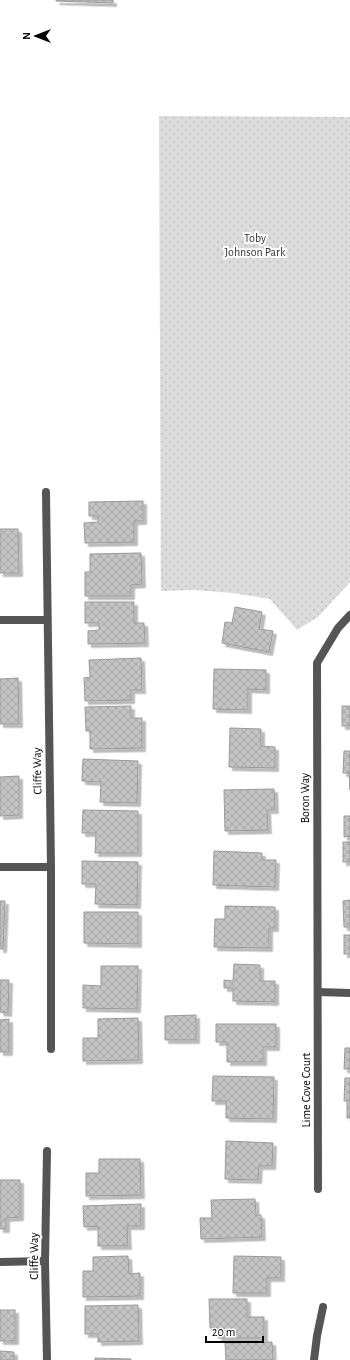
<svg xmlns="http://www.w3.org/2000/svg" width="350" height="1360" viewBox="0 0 350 1360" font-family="'Alegreya Sans',sans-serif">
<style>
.park{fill:url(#park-dots)}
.building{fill:url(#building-cross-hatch);stroke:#999;filter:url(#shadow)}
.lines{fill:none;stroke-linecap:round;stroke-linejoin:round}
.street{stroke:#555;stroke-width:8}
.labels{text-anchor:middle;stroke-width:4;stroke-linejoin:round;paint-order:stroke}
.park-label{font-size:12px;fill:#333;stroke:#fff}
.street-label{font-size:12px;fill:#000;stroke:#fff}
</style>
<defs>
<pattern id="park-dots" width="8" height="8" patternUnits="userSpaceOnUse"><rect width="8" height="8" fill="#dcdcdc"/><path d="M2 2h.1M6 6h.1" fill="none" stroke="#bbb" stroke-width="1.8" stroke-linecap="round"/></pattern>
<pattern id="building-cross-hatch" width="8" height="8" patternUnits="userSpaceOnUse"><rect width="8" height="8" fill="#c4c4c4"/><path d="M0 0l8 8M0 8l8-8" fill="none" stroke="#a7a7a7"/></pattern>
<filter id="shadow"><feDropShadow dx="3.5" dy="3.5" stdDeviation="0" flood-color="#0004"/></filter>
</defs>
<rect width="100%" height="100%" fill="#fff"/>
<polygon class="park" points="159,116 350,117 350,582 318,617 297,630 270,599 232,593 195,590 161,591"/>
<g class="building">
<polygon points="56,0 113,0 113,3 56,1"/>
<polygon points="143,501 143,521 134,521 134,542 85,543 84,523 98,522 98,516 89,516 89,502"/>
<polygon points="0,529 18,529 19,573 0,573"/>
<polygon points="141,553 142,584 131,585 131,596 85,596 85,572 90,572 90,554"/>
<polygon points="85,602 134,602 134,623 144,623 145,643 88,644 88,631 99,630 99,623 85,623"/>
<polygon points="235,607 262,612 259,629 273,631 269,652 222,643 225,622 232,623"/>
<polygon points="141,658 142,690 131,690 131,700 85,701 84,678 90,677 89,660"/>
<polygon points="214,669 266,670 266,690 248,689 248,710 213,709"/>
<polygon points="18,678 19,724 0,724 0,679"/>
<polygon points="131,706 131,718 142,718 142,748 90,749 90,731 86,731 85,707"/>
<rect x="342" y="706" width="8" height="20"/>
<polygon points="230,728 261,729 261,746 275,747 275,768 229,767"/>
<polygon points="344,751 350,751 350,790 349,773 343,773"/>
<polygon points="83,759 138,761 137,803 100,802 101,782 82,781"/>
<polygon points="19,776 19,815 0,816 0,777"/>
<polygon points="274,789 275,810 267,810 268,830 225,831 224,790"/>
<polygon points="83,810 138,811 138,853 95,853 96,833 82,833"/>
<polygon points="344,816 350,816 350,836 344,837"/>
<rect x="343" y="842" width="7" height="20"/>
<polygon points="214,851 262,853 262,860 276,860 275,887 213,885"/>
<polygon points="82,861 138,862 137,905 95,904 96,884 82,884"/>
<polygon points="350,900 350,927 344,927 343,901"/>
<polygon points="0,901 5,901 3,949 0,949"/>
<polygon points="225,906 275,907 275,928 269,928 269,948 214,947 215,919 225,919"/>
<polygon points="84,912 138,912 138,944 84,943"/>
<rect x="344" y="935" width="6" height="19"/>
<polygon points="234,964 260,965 260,981 275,981 275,1002 233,1001 233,988 224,988 224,980 233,981"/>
<polygon points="101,966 138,966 137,1009 83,1008 83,985 101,986"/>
<polygon points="0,980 9,980 8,1013 0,1012"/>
<polygon points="196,1015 196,1040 165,1040 165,1016"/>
<polygon points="138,1018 139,1060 83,1061 83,1038 98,1038 98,1019"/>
<polygon points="9,1019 9,1052 0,1052 0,1020"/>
<polygon points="216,1024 276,1024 276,1047 263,1047 263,1062 227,1062 227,1042 216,1042"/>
<polygon points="345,1048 350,1048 350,1069 344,1069"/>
<polygon points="213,1076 274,1077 273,1119 226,1118 226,1101 212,1101"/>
<polygon points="345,1078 350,1078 350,1118 347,1118 347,1101 344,1101"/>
<polygon points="226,1141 273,1143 272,1166 259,1166 258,1180 225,1179"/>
<polygon points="99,1159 140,1159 141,1195 86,1196 86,1173 99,1173"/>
<polygon points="0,1180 20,1180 20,1217 6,1218 6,1229 0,1229"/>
<polygon points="255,1199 256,1215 261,1215 262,1237 201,1239 200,1218 212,1218 211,1200"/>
<polygon points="141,1204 141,1226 127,1226 128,1246 98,1246 98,1226 84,1227 83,1206"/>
<polygon points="128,1256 129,1274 140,1273 140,1296 83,1297 83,1271 93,1271 93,1257"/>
<polygon points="234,1256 281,1257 281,1278 267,1278 267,1293 233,1293"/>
<polygon points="209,1299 247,1299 247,1317 264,1317 264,1338 218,1338 218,1328 210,1328"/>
<polygon points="138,1305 139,1341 98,1342 98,1334 85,1334 85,1306"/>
<rect x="0" y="1310" width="15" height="31"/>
<polygon points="272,1342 273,1360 226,1360 225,1343"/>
<polygon points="0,1351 14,1352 14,1360 0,1360"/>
<polygon points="95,1358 131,1359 131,1360 95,1360"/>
</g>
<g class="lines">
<g class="street">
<polyline points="46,492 51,867 51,1049"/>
<polyline points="0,620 47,620"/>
<polyline points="0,867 51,867"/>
<polyline points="318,992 350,993"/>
<polyline points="47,1151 45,1261 47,1360"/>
<polyline points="318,1189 317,663 338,628 350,615"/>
<polyline points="0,1262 45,1261"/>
<polyline points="314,1360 317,1336 323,1307"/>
</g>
</g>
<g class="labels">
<g class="park-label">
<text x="255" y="242">Toby<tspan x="255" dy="14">Johnson Park</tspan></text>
</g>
<g class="street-label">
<text transform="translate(37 771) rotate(-91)" y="4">Cliffe Way</text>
<text transform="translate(305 798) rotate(-90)" y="4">Boron Way</text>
<text transform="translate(306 1090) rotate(-90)" y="4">Lime Cove Court</text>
<text transform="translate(34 1256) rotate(-90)" y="4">Cliffe Way</text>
</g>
</g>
<g transform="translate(36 36) rotate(270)" stroke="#ffffff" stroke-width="3" paint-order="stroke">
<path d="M0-3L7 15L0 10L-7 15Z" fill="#000000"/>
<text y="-6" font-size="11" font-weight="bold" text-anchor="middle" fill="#000000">N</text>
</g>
<path d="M206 1336v6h57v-6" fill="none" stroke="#000000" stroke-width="2"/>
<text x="212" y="1336" font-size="12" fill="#000000" stroke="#ffffff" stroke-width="3" paint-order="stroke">20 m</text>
</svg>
